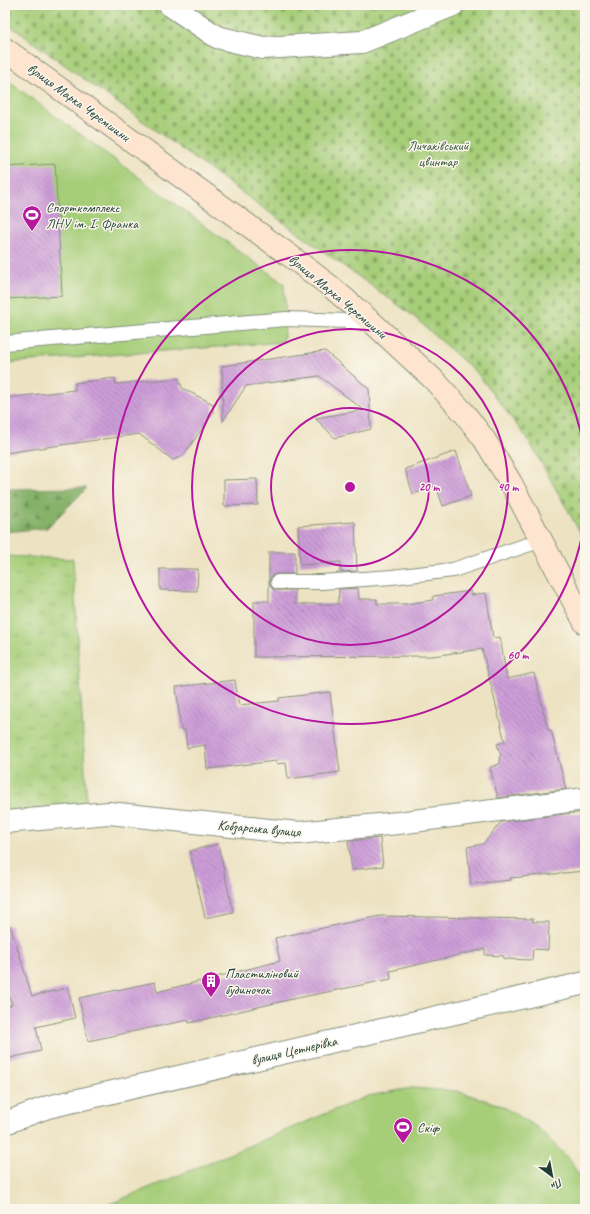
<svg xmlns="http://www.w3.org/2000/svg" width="590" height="1214" viewBox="0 0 590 1214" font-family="Caveat,sans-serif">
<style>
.grass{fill:url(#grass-tufts);stroke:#628556}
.forest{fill:url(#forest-firs);stroke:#52764e}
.cemetery{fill:url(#cemetery-stones);stroke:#628556}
.pitch{fill:#a6cd78;stroke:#628556}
.building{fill:url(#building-back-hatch)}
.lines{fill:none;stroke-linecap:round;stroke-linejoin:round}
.lane-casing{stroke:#86907c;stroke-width:16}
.street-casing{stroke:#86907c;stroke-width:24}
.secondary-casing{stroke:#86907c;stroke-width:24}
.lane{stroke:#fff;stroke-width:14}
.street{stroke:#fff;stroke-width:22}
.secondary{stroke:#fde5d0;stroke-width:22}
.ring{fill:none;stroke:#b5179e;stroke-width:2}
.labels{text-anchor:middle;stroke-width:3;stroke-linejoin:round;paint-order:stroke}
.street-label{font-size:14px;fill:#1f3d34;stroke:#fbf7ec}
.park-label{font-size:14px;fill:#3a5a42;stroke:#fbf7ec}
.poi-label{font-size:14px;fill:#1f3d34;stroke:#fbf7ec;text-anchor:start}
.centre{fill:#b5179e;stroke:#fbf7ec;stroke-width:2}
.ring-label{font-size:12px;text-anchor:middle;font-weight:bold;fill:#b5179e;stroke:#fbf7ec;stroke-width:3;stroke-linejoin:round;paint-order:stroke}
</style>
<defs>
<pattern id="grass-tufts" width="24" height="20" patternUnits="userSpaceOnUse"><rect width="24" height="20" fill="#a6cd78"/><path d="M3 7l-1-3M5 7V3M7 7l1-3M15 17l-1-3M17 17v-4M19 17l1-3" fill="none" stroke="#87a863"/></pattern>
<pattern id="forest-firs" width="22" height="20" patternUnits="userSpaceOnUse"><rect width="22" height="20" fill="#84b068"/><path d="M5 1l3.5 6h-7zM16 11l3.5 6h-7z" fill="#6b9056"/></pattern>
<pattern id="cemetery-stones" width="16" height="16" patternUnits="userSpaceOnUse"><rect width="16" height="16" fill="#a6cd78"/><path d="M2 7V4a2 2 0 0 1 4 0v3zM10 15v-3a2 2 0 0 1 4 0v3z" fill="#87a863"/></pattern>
<pattern id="building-back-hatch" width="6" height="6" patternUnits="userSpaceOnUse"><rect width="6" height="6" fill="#cd9dd8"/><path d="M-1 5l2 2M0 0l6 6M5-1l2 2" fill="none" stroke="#a681b0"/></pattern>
</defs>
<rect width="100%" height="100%" fill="#fbf7ec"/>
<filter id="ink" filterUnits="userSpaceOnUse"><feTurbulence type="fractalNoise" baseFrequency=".025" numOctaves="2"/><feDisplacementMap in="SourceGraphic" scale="8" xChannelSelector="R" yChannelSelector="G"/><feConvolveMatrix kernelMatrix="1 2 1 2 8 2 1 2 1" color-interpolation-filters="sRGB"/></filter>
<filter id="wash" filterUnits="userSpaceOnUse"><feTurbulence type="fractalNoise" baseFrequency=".012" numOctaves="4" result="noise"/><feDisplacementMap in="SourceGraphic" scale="16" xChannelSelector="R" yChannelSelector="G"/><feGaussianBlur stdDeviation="0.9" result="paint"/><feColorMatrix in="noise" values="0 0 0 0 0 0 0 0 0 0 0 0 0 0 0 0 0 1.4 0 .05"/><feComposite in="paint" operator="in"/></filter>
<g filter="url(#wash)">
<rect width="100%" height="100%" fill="#ede3c3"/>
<polygon class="grass" points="5,556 73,559 87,806 5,811"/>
<polygon class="forest" points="87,488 47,528 5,532 5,489"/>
<polygon class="cemetery" points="5,5 585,5 585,541 529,441 477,373 412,315 12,27"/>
<g class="pitch">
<polygon points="5,79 284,284 286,319 283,342 5,363"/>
<polygon points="412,1088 457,1091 500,1105 538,1128 570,1160 585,1186 585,1209 98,1209 368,1096"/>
</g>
<g id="blocks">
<g class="building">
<polygon points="55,164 62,296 5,299 5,167"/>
<polygon points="325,351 369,389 371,429 335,438 315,418 364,410 319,376 246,386 223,421 222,366"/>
<polygon points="115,378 116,384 179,378 182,388 213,404 213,413 183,456 173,460 139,434 5,453 5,398 75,390 75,383"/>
<polygon points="456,451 471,496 443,506 436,486 413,494 405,469"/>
<polygon points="257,479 258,505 224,506 224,480"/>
<polygon points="355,522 357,571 340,572 341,562 300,565 298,526"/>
<polygon points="269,552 295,552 295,574 274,574 270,578 270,582 271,587 274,590 295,590 295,604 338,604 339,589 358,588 359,599 377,599 377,604 406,604 433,600 433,596 471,591 471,595 486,593 493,638 500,637 507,679 534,673 548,730 551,730 566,789 498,798 490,767 500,764 499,757 501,756 497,744 505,742 482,649 432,656 254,657 254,601 269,601"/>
<polygon points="160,569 198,569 197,591 160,590"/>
<polygon points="235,680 239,705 279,701 279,698 330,692 340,772 288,779 286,763 276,764 276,761 207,769 205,745 187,748 185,730 181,730 176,687"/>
<polygon points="572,813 585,813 585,871 510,878 511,880 471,884 467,847 483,844 501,822"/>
<polygon points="380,838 383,866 352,870 348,841"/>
<polygon points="218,844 233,912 205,918 190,851"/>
<polygon points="380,916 533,919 533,922 549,922 548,950 533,949 532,960 504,959 504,956 485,955 485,949 390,971 391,979 288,1000 189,1023 188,1020 88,1041 79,998 155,982 157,992 280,961 275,938"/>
<polygon points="10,925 32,996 68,988 75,1018 36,1027 41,1051 5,1059 5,1007 12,1005 5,983 5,926"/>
</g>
</g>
</g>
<g filter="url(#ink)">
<use href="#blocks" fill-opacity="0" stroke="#86907c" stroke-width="1"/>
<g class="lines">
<g class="lane-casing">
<g id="lane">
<polyline points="5,343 286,319 348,321 373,324"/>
<polyline points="278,582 321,582 392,577 453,570 542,540"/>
</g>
</g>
<g class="street-casing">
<g id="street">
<polyline points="170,5 217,37 263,48 362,42 453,5"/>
<polyline points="5,822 109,813 298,833 398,823 585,799"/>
<polyline points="5,1123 48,1107 585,983"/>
</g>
</g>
<g class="secondary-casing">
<polyline id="secondary" points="5,49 289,255 330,286 375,325 434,380 465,414 484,439 511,483 585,623"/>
</g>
<use href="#lane" class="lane"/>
<use href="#street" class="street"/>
<use href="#secondary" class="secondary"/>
</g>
</g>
<g class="ring">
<circle cx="350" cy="487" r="79"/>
<circle cx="350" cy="487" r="158"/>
<path d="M585 518A237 237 0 1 1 585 456"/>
</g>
<defs>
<g id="stadium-pin" transform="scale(1)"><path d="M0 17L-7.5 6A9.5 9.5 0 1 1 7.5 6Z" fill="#b5179e" stroke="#fbf7ec"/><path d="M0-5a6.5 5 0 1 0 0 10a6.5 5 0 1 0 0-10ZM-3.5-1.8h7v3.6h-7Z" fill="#fff"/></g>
<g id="building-pin" transform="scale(1)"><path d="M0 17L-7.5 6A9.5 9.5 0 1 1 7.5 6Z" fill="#b5179e" stroke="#fbf7ec"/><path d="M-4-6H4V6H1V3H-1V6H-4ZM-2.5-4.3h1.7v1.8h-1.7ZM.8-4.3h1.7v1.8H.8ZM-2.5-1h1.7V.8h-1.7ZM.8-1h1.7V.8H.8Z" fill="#fff"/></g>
</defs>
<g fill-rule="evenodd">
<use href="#stadium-pin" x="32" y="215"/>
<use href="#building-pin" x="211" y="981"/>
<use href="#stadium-pin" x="403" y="1127"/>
</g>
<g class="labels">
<g class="street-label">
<text transform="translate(79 102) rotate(36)" y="5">вулиця Марка Черемшини</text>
<text transform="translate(338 296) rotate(40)" y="5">вулиця Марка Черемшини</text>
<text transform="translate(259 828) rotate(5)" y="5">Кобзарська вулиця</text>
<text transform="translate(294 1050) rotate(-13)" y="5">вулиця Цетнерівка</text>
</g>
<g class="park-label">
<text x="438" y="150">Личаківський<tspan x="438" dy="16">цвинтар</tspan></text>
</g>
<g class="poi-label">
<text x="46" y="212">Спорткомплекс<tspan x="46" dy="16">ЛНУ ім. І. Франка</tspan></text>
<text x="225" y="978">Пластиліновий<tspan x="225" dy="16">будиночок</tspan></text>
<text x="417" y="1132">Скіф</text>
</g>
</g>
<circle cx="350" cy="487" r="6" class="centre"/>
<g class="ring-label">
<text x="429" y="491">20 m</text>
<text x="508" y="491">40 m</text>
<text x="518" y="659">60 m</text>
</g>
<rect width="590" height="1214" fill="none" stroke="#fbf7ec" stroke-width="20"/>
<g transform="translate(552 1176) rotate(148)" stroke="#fbf7ec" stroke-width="3" paint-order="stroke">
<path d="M0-3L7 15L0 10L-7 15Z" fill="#1f3d34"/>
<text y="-6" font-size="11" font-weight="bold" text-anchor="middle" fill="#1f3d34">Пн</text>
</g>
</svg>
